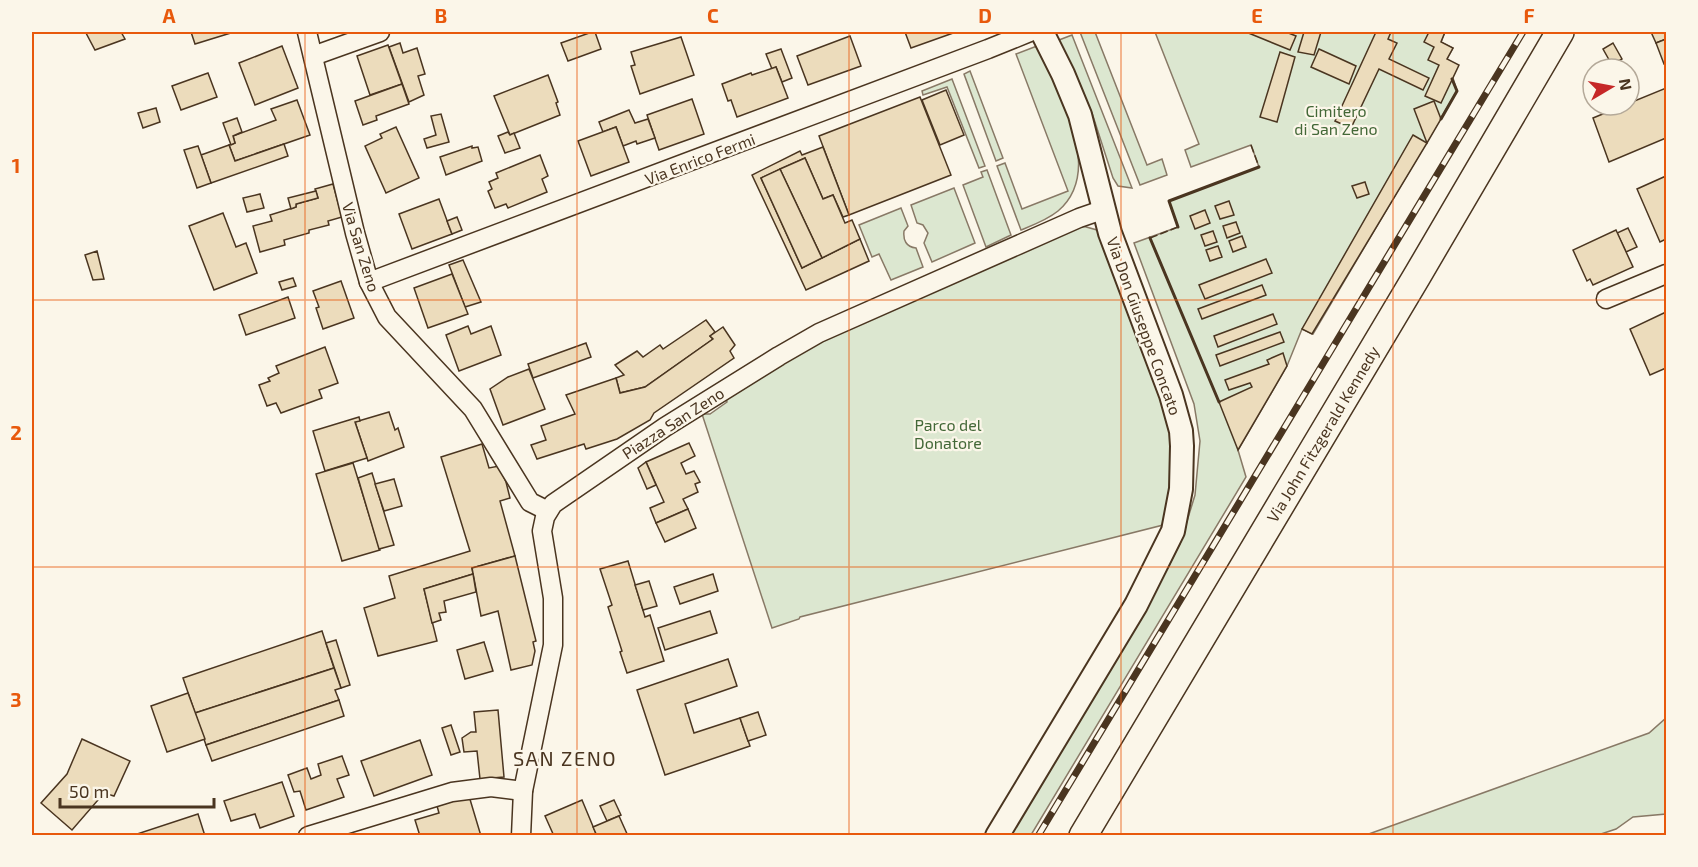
<svg xmlns="http://www.w3.org/2000/svg" width="1698" height="867" viewBox="0 0 1698 867" font-family="'Exo 2',sans-serif">
<style>
.green{fill:#dce7d0;stroke:#887966;stroke-width:1.5}
.building{fill:#ecdcbc;stroke:#4a3520;stroke-width:1.5}
.lines{fill:none;stroke-linecap:round;stroke-linejoin:round}
.minor-casing{stroke:#4a3520;stroke-width:21}
.tertiary-casing{stroke:#4a3520;stroke-width:26}
.secondary-casing{stroke:#4a3520;stroke-width:30}
.minor{stroke:#fbf6e9;stroke-width:18}
.tertiary{stroke:#fbf6e9;stroke-width:22}
.secondary{stroke:#fbf6e9;stroke-width:27}
.rail-casing{stroke:#4a3520;stroke-width:7}
.rail{stroke:#fbf6e9;stroke-width:4.5;stroke-dasharray:14;stroke-linecap:butt}
.fence{stroke:#4a3520;stroke-width:1.5;stroke-dasharray:8 3;stroke-linecap:butt}
.wall{stroke:#4a3520;stroke-width:3}
.grid{fill:none;stroke:#e8590c;stroke-width:1.5;stroke-opacity:0.55}
.labels{text-anchor:middle;stroke-width:4.5;stroke-linejoin:round;paint-order:stroke}
.park-label{font-size:16px;fill:#436837;stroke:#fbf6e9}
.street-label{font-size:16px;fill:#4a3520;stroke:#fbf6e9}
.quarter-label{font-size:20px;letter-spacing:1.5px;fill:#4a3520;stroke:#fbf6e9}
.neatline{fill:none;stroke:#e8590c;stroke-width:2}
.grid-label{font-size:20px;text-anchor:middle;font-weight:bold;fill:#e8590c}
</style>
<rect width="100%" height="100%" fill="#fbf6e9"/>
<g class="green">
<polygon points="1080,32 1095,32 1147,165 1162,159 1167,175 1140,185"/>
<polygon points="1155,32 1445,32 1441,42 1453,48 1447,59 1457,91 1313,334 1302,329 1287,366 1238,450 1246,477 1031,835 1007,836 1169,566 1180,544 1195,495 1200,441 1194,404 1134,243 1178,227 1169,201 1259,167 1251,145 1191,167 1185,150 1199,144"/>
<polygon points="1072,35 1132,188 1118,186 1113,178 1092,113 1059,40"/>
<path d="M1037,46C1058,91 1106,170 1058,211C1047,220 1033,225 1021,230L997,166L1005,163L1022,209L1068,191L1016,54Z"/>
<polygon points="970,71 1003,158 996,161 964,74"/>
<polygon points="952,79 985,166 979,168 947,87 923,95 922,91"/>
<polygon points="987,170 1011,235 986,247 963,185 983,177 981,172"/>
<polygon points="954,188 975,243 932,262 924,243 928,233 923,225 917,223 911,205"/>
<path d="M901,208L908,226L904,231C903,240 906,247 916,248L923,267L891,280L879,254L872,257L859,225Z"/>
<polygon points="1079,225 1097,230 1102,236 1164,403 1173,448 1170,504 1163,525 800,617 799,619 772,628 702,414 710,414 727,402 726,398 826,337"/>
<polygon points="1666,718 1666,814 1633,817 1616,829 1598,835 1366,835 1649,733"/>
</g>
<g class="building">
<polygon points="90,32 121,32 125,39 95,50 86,33"/>
<polygon points="191,32 234,32 195,44"/>
<polygon points="592,32 595,32 601,49 568,61 561,43"/>
<polygon points="905,32 956,32 911,48"/>
<polygon points="1246,32 1286,32 1296,36 1290,50"/>
<polygon points="1304,32 1321,32 1314,55 1298,52"/>
<polygon points="1376,32 1391,32 1388,39 1397,43 1389,59 1429,78 1423,90 1379,69 1351,128 1335,121"/>
<polygon points="1429,32 1445,32 1441,42 1453,48 1447,59 1459,65 1441,103 1425,96 1439,65 1428,60 1434,47 1424,42"/>
<polygon points="1651,32 1666,32 1666,39 1656,43"/>
<polygon points="850,36 861,66 808,85 797,56"/>
<polygon points="681,37 694,75 640,94 631,66 635,65 631,52"/>
<polygon points="1666,39 1666,63 1664,64 1656,43"/>
<polygon points="400,43 403,53 417,48 425,74 418,76 424,95 409,102 389,47"/>
<polygon points="1613,43 1622,59 1612,65 1603,49"/>
<polygon points="388,45 402,84 370,95 357,56"/>
<polygon points="282,46 298,88 255,105 239,63"/>
<polygon points="781,49 792,78 782,82 776,67 772,69 766,54"/>
<polygon points="1319,49 1356,66 1349,84 1311,67"/>
<polygon points="1280,52 1295,57 1277,122 1260,117"/>
<polygon points="776,67 788,98 737,117 731,100 728,101 722,84 751,73 752,75"/>
<polygon points="208,73 217,97 181,110 172,86"/>
<polygon points="548,75 558,102 556,103 560,115 510,135 494,96"/>
<polygon points="402,84 409,104 376,116 377,120 363,125 355,101"/>
<polygon points="1666,88 1666,138 1609,162 1593,118"/>
<polygon points="946,90 964,135 940,145 922,100"/>
<polygon points="920,97 951,175 849,215 819,136"/>
<polygon points="692,99 704,134 659,150 647,115"/>
<polygon points="297,100 310,135 235,161 229,145 235,143 233,136 276,120 271,109"/>
<polygon points="1434,101 1441,119 1427,143 1414,109"/>
<polygon points="156,108 160,122 143,128 138,113"/>
<polygon points="629,110 635,123 648,119 655,138 637,144 636,141 623,146 616,127 603,132 599,122"/>
<polygon points="441,114 449,142 427,148 424,139 436,135 431,116"/>
<polygon points="237,118 242,132 233,136 235,143 231,145 223,123"/>
<polygon points="396,127 419,178 386,193 365,146 382,138 380,134"/>
<polygon points="616,127 629,162 591,176 578,141"/>
<polygon points="508,132 510,135 514,133 520,148 505,153 498,136"/>
<polygon points="1413,135 1427,143 1312,334 1302,329"/>
<polygon points="284,144 288,156 211,183 201,155 229,145 235,161"/>
<polygon points="198,146 211,183 197,188 184,150"/>
<polygon points="472,146 472,148 478,147 482,161 446,175 440,157"/>
<polygon points="823,147 849,215 843,217 833,195 823,199 805,158 761,178 802,268 860,239 869,261 806,290 752,175 800,151 802,155"/>
<polygon points="540,155 548,176 542,179 547,192 508,208 506,204 495,208 488,191 492,189 489,182 498,178 496,173"/>
<polygon points="805,158 823,199 833,195 845,223 852,220 860,239 822,258 780,169"/>
<polygon points="780,169 822,258 802,268 761,178"/>
<polygon points="1666,176 1666,239 1660,242 1637,189"/>
<polygon points="1365,182 1369,194 1357,198 1352,186"/>
<polygon points="333,184 342,217 328,221 329,225 309,230 309,233 284,240 285,245 260,252 253,226 272,221 270,215 296,207 296,204 318,198 315,189"/>
<polygon points="316,191 318,198 296,204 296,207 291,209 288,198"/>
<polygon points="260,194 264,208 247,212 243,198"/>
<polygon points="439,199 452,234 412,249 399,214"/>
<polygon points="1229,201 1234,215 1220,219 1215,206"/>
<polygon points="1205,210 1210,223 1195,229 1190,216"/>
<polygon points="223,213 236,247 246,243 257,273 214,290 189,226"/>
<polygon points="457,217 462,230 452,234 447,221"/>
<polygon points="1236,222 1240,233 1227,238 1223,226"/>
<polygon points="1628,228 1637,247 1626,252 1617,233"/>
<polygon points="1616,230 1633,267 1593,285 1590,279 1587,281 1573,250"/>
<polygon points="1213,231 1217,242 1205,246 1201,235"/>
<polygon points="1242,236 1246,247 1233,252 1229,241"/>
<polygon points="1218,246 1222,257 1210,261 1206,250"/>
<polygon points="97,251 104,279 93,280 85,255"/>
<polygon points="1266,259 1272,273 1205,299 1199,285"/>
<polygon points="463,260 481,302 465,307 449,265"/>
<polygon points="452,274 468,314 428,328 414,288"/>
<polygon points="293,278 296,286 282,290 279,282"/>
<polygon points="341,281 354,318 323,329 316,308 319,307 313,291"/>
<polygon points="1262,285 1266,295 1202,319 1198,309"/>
<polygon points="288,297 295,318 246,335 239,315"/>
<polygon points="1666,312 1666,368 1650,375 1630,329"/>
<polygon points="1273,314 1277,324 1218,347 1214,336"/>
<polygon points="706,320 715,332 710,336 713,339 645,387 620,393 616,378 624,375 615,365 637,351 643,357 660,345 663,349"/>
<polygon points="468,326 471,334 491,326 501,355 459,371 446,335"/>
<polygon points="723,327 735,345 730,351 734,358 654,413 650,420 617,439 586,449 584,444 537,459 531,445 546,440 541,426 575,414 566,395 616,378 620,393 645,387 713,339 710,336"/>
<polygon points="1280,332 1284,342 1220,366 1216,355"/>
<polygon points="586,343 591,357 533,378 528,364"/>
<polygon points="325,347 338,383 319,390 322,398 281,413 276,403 267,406 259,385 270,381 268,378 279,373 276,366"/>
<polygon points="1283,353 1287,366 1238,450 1219,402 1252,387 1250,383 1229,390 1225,380 1269,364 1267,360"/>
<polygon points="529,369 545,409 503,425 490,389 508,377"/>
<polygon points="389,412 395,430 398,428 404,447 368,461 355,422"/>
<polygon points="359,417 360,421 355,422 367,458 325,471 313,431"/>
<polygon points="689,443 695,456 681,463 686,474 694,471 700,482 695,484 698,492 683,499 688,509 656,523 650,508 664,502 646,462"/>
<polygon points="482,444 489,468 499,466 506,482 510,498 500,501 515,556 472,568 473,574 424,589 437,641 378,656 364,608 395,598 389,576 470,551 441,457"/>
<polygon points="646,462 656,485 647,489 638,468"/>
<polygon points="353,463 380,550 342,561 316,474"/>
<polygon points="372,473 394,545 379,549 358,478"/>
<polygon points="394,479 402,506 384,511 375,484"/>
<polygon points="688,509 696,528 665,542 656,523"/>
<polygon points="515,556 536,641 533,642 535,651 532,665 511,670 498,611 481,616 472,568"/>
<polygon points="628,561 645,617 650,615 664,661 627,673 620,652 622,651 608,607 612,605 600,569"/>
<polygon points="473,574 476,592 444,601 446,612 439,613 441,620 432,623 424,589"/>
<polygon points="713,574 718,591 680,604 674,587"/>
<polygon points="649,581 657,606 643,610 635,585"/>
<polygon points="710,611 717,633 665,650 658,628"/>
<polygon points="322,631 334,668 195,713 183,678"/>
<polygon points="336,640 350,685 341,688 326,643"/>
<polygon points="484,642 493,671 465,679 457,650"/>
<polygon points="728,659 737,686 685,704 694,733 740,718 750,746 665,775 637,690"/>
<polygon points="334,668 341,688 335,690 339,700 206,745 195,713"/>
<polygon points="188,693 205,739 167,752 151,706"/>
<polygon points="339,700 344,716 212,761 206,745"/>
<polygon points="498,710 504,777 480,779 477,751 464,752 462,738 471,732 476,732 474,712"/>
<polygon points="758,712 766,735 748,741 740,718"/>
<polygon points="451,725 460,752 451,755 442,728"/>
<polygon points="82,739 130,761 114,796 104,793 72,830 41,803 67,774"/>
<polygon points="420,740 432,775 374,796 361,761"/>
<polygon points="342,756 349,775 337,779 344,797 306,810 300,791 294,792 288,775 307,768 311,779 321,775 318,764"/>
<polygon points="282,782 294,816 260,828 255,814 231,821 224,801"/>
<polygon points="469,796 481,836 420,836 415,820 439,813 437,806"/>
<polygon points="582,800 597,836 554,836 545,816"/>
<polygon points="614,800 621,815 607,821 600,806"/>
<polygon points="198,814 205,836 134,836 134,835"/>
<polygon points="619,816 628,836 597,836 593,827"/>
</g>
<g class="lines">
<g class="minor-casing">
<g id="minor">
<polyline points="307,32 355,233 369,282 387,317 473,409 530,502 548,511"/>
<polyline points="313,56 380,32"/>
<polyline points="369,282 988,49 1030,32"/>
<polyline points="1606,299 1666,274"/>
<polyline points="308,836 452,792 491,787 523,791"/>
<polyline points="521,836 523,791 553,645 553,598 542,531 545,517 553,504 665,427 779,356 819,333 1079,218 1105,209"/>
</g>
</g>
<g class="tertiary-casing">
<polyline id="tertiary" points="997,836 1136,605 1173,531 1181,489 1182,446 1181,431 1171,395 1110,233 1080,115 1063,74 1042,32"/>
</g>
<g class="secondary-casing">
<polyline id="secondary" points="1083,836 1417,276 1560,32"/>
</g>
<use href="#minor" class="minor"/>
<use href="#tertiary" class="tertiary"/>
<use href="#secondary" class="secondary"/>
<g class="rail-casing">
<polyline id="rail" points="1038,836 1523,32"/>
</g>
<use href="#rail" class="rail"/>
<g class="fence">
<polyline points="1251,145 1259,167"/>
<polyline points="1150,238 1178,227"/>
</g>
<g class="wall">
<polyline points="1441,119 1457,91 1452,79"/>
<polyline points="1178,227 1169,201 1259,167"/>
<polyline points="1150,238 1219,402"/>
</g>
</g>
<path class="grid" d="M305,32V836M577,32V836M849,32V836M1121,32V836M1393,32V836M32,300H1666M32,567H1666"/>
<g class="labels">
<g class="park-label">
<text x="1336" y="117">Cimitero<tspan x="1336" dy="18">di San Zeno</tspan></text>
<text x="948" y="431">Parco del<tspan x="948" dy="18">Donatore</tspan></text>
</g>
<g class="street-label">
<text transform="translate(700 159) rotate(-21)" y="6">Via Enrico Fermi</text>
<text transform="translate(361 247) rotate(73)" y="6">Via San Zeno</text>
<text transform="translate(1144 326) rotate(70)" y="6">Via Don Giuseppe Concato</text>
<text transform="translate(673 423) rotate(-33)" y="6">Piazza San Zeno</text>
<text transform="translate(1323 434) rotate(-59)" y="6">Via John Fitzgerald Kennedy</text>
</g>
<g class="quarter-label">
<text x="565" y="766">SAN ZENO</text>
</g>
</g>
<rect width="1698" height="867" fill="none" stroke="#fbf6e9" stroke-width="66"/>
<g transform="translate(1611 87) rotate(80)"><circle r="28" fill="#fbf6e9" stroke="#b4a999" stroke-width="1.5"/>
<path d="M0-4.5L10 22L0 15L-10 22Z" fill="#c62828"/>
<text y="-9" font-size="16" font-weight="bold" text-anchor="middle" fill="#4a3520">N</text>
</g>
<path d="M60 798v9h154v-9" fill="none" stroke="#4a3520" stroke-width="3"/>
<text x="69" y="798" font-size="18" fill="#4a3520" stroke="#fbf6e9" stroke-width="4.5" paint-order="stroke">50 m</text>
<rect x="33" y="33" width="1632" height="801" class="neatline"/>
<g class="grid-label">
<text x="169" y="23">A</text>
<text x="441" y="23">B</text>
<text x="713" y="23">C</text>
<text x="985" y="23">D</text>
<text x="1257" y="23">E</text>
<text x="1529" y="23">F</text>
<text x="16" y="173">1</text>
<text x="16" y="440">2</text>
<text x="16" y="707">3</text>
</g>
</svg>
